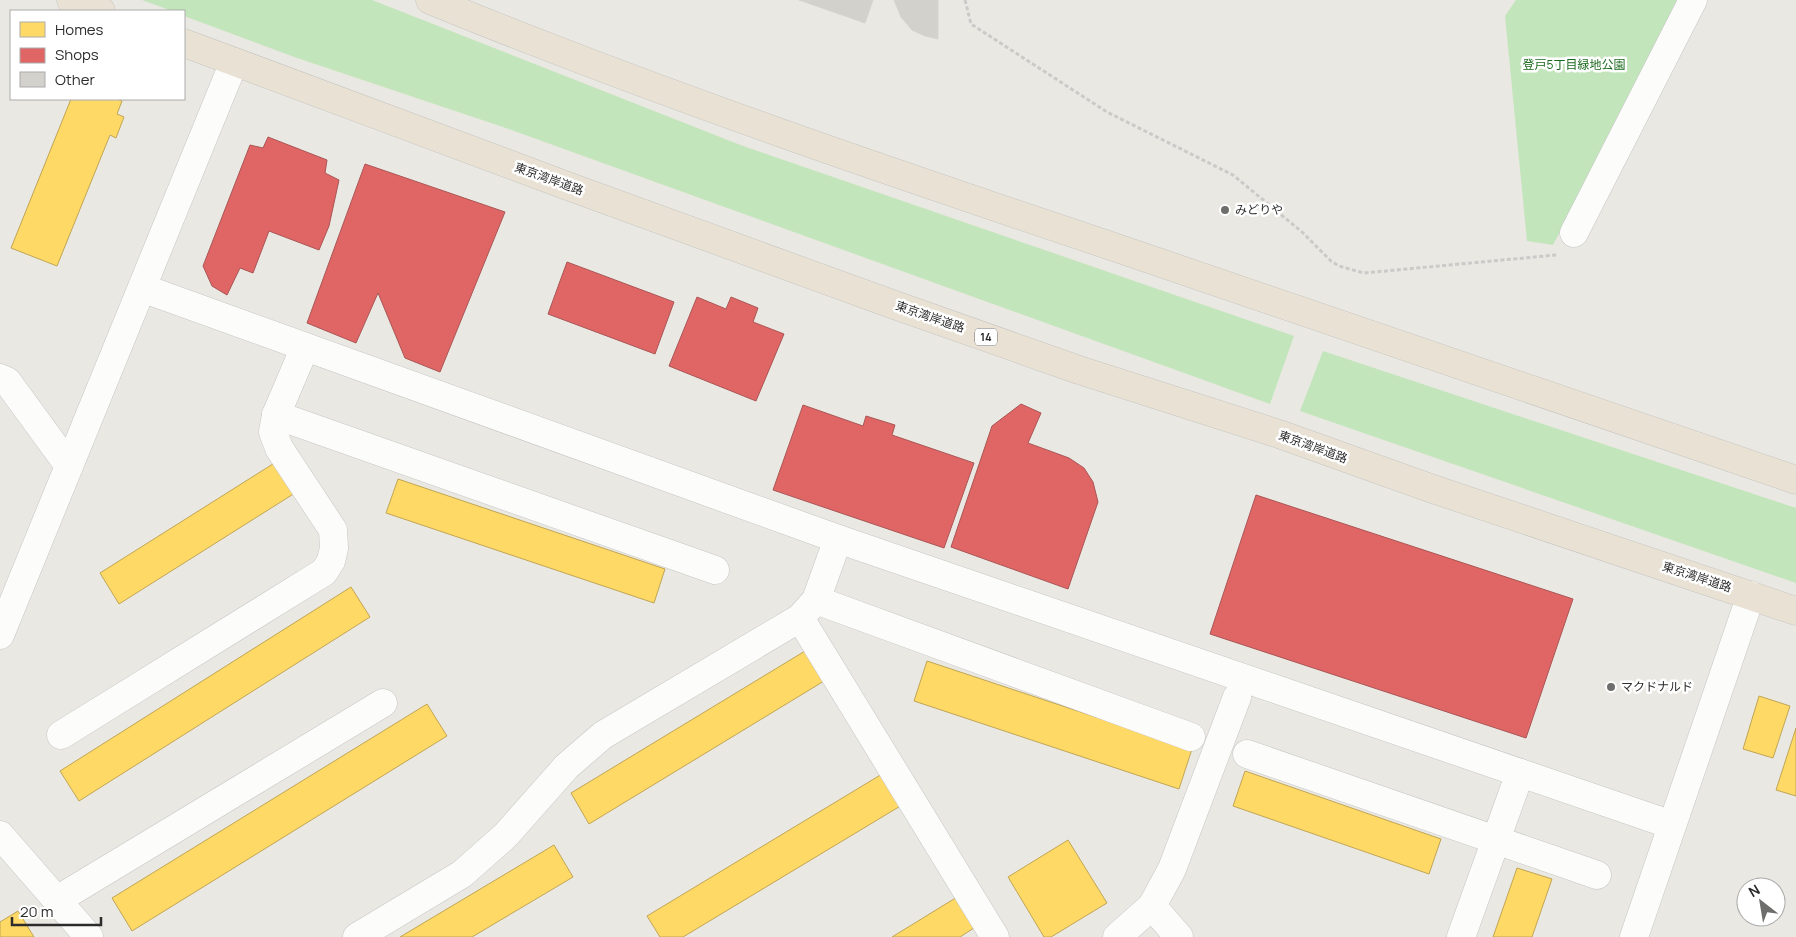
<svg xmlns="http://www.w3.org/2000/svg" width="1796" height="937" viewBox="0 0 1796 937" font-family="Manrope,'Noto Sans JP',sans-serif">
<style>
.green{fill:#c3e5bb}
.homes{fill:#ffd966;stroke:#c0a555}
.shops{fill:#e06666;stroke:#a55}
.building{fill:#d3d1cc;stroke:#d5d4ce}
.lines{fill:none;stroke-linecap:round;stroke-linejoin:round}
.minor-casing{stroke:#c7c6c7;stroke-width:29}
.highway-casing{stroke:#c6c5c2;stroke-width:29}
.path{stroke:#cacac9;stroke-width:3;stroke-dasharray:4 2.5;stroke-linecap:butt}
.minor{stroke:#fcfcfb;stroke-width:28}
.highway{stroke:#e9e2d4;stroke-width:28}
.poi-dot{fill:#6e6e6c;stroke:#fff;stroke-width:2}
.labels{text-anchor:middle;stroke-width:5;stroke-linejoin:round;paint-order:stroke}
.shield{fill:#fff;stroke:#6b6b6b;stroke-width:1}
.shield-label{font-size:11px;font-weight:bold;fill:#2c2c2c}
.park-label{font-size:12px;fill:#1b691d;stroke:#fff}
.street-label{font-size:12px;fill:#2c2c2c;stroke:#fff}
.poi-label{font-size:12px;fill:#2c2c2c;stroke:#fff;text-anchor:start}
</style>
<rect width="100%" height="100%" fill="#eae8e2"/>
<g class="green">
<polygon points="142,0 372,0 743,146 1294,336 1270,404 503,127 297,58 184,16 184,11 172,11"/>
<polygon points="1516,0 1681,0 1553,245 1527,241 1505,16"/>
<polygon points="1323,351 1796,508 1796,583 1300,411"/>
</g>
<g class="homes">
<polygon points="71,99 117,99 122,101 117,114 124,117 116,138 110,135 57,266 11,248"/>
<polygon points="276,462 295,493 119,604 100,573"/>
<polygon points="398,479 665,569 654,603 386,513"/>
<polygon points="351,587 370,617 79,801 60,771"/>
<polygon points="810,648 829,678 589,824 571,793"/>
<polygon points="927,661 1192,749 1179,789 914,701"/>
<polygon points="1759,696 1790,706 1773,758 1743,749"/>
<polygon points="427,704 447,736 132,931 112,898"/>
<polygon points="1796,728 1796,796 1776,790"/>
<polygon points="887,771 907,802 683,937 660,937 647,916"/>
<polygon points="1245,771 1441,839 1429,874 1233,806"/>
<polygon points="1068,840 1107,903 1051,937 1044,937 1008,877"/>
<polygon points="554,845 573,877 472,937 400,937"/>
<polygon points="1517,868 1552,879 1532,937 1493,937"/>
<polygon points="962,894 980,924 960,937 892,937"/>
<polygon points="18,911 34,937 0,937 0,922"/>
</g>
<g class="shops">
<polygon points="268,137 327,160 325,173 339,180 329,226 319,250 269,231 253,273 240,268 227,295 212,286 203,266 250,145 263,148"/>
<polygon points="365,164 505,212 440,372 405,358 378,293 356,343 307,323"/>
<polygon points="567,262 674,302 655,354 548,314"/>
<polygon points="697,297 726,309 731,297 758,308 753,322 784,334 756,401 669,366"/>
<polygon points="1021,404 1041,413 1028,443 1069,458 1084,468 1093,482 1098,502 1068,589 951,547 992,426"/>
<polygon points="803,405 863,426 866,416 895,425 892,435 974,463 944,548 773,490"/>
<polygon points="1256,495 1573,599 1526,738 1210,634"/>
</g>
<g class="building">
<polygon points="799,0 873,0 865,23"/>
<polygon points="894,0 938,0 938,39 925,36 912,30 901,17"/>
</g>
<g class="lines">
<g class="minor-casing">
<g id="minor">
<polyline points="1574,233 1693,0"/>
<polyline points="142,288 838,539 1672,825"/>
<polyline points="0,378 7,381 69,466"/>
<polyline points="276,415 715,570"/>
<polyline points="816,600 1191,737"/>
<polyline points="800,618 995,937"/>
<polyline points="0,635 234,62"/>
<polyline points="61,735 324,572 331,561 334,548 333,530 279,448 273,432 276,415 305,347"/>
<polyline points="1247,754 1597,875"/>
<polyline points="0,835 89,937"/>
<polyline points="57,900 383,703"/>
<polyline points="1152,906 1179,937"/>
<polyline points="357,937 462,874 506,835 567,766 603,735 800,618 816,600 838,539"/>
<polyline points="1117,937 1152,906 1172,869 1237,697"/>
<polyline points="1461,937 1520,773"/>
<polyline points="1634,937 1751,595"/>
</g>
</g>
<g class="highway-casing">
<g id="highway">
<polyline points="71,0 101,11"/>
<path d="M430,0C655,92 884,170 1114,247C1342,323 1569,402 1796,480"/>
<polyline points="184,43 573,188 889,303 1079,370 1279,434 1430,488 1796,611"/>
</g>
</g>
<polyline class="path" points="965,0 971,24 1107,112 1233,175 1302,232 1331,261 1339,266 1364,273 1556,255"/>
<use href="#minor" class="minor"/>
<use href="#highway" class="highway"/>
</g>
<g class="poi-dot">
<circle cx="1225" cy="210" r="5"/>
<circle cx="1611" cy="687" r="5"/>
</g>
<g class="labels">
<rect class="shield" x="975" y="328.5" width="22" height="17" rx="4"/>
<g class="shield-label">
<text x="986" y="341">14</text>
</g>
<g class="park-label">
<text x="1574" y="69">登戸5丁目緑地公園</text>
</g>
<g class="street-label">
<text transform="translate(549 179) rotate(20)" y="4">東京湾岸道路</text>
<text transform="translate(930 317) rotate(19)" y="4">東京湾岸道路</text>
<text transform="translate(1313 447) rotate(20)" y="4">東京湾岸道路</text>
<text transform="translate(1697 577) rotate(18)" y="4">東京湾岸道路</text>
</g>
<g class="poi-label">
<text x="1235" y="214">みどりや</text>
<text x="1621" y="691">マクドナルド</text>
</g>
</g>
<rect x="10" y="10" width="175" height="90" fill="#ffffff" stroke="#ababab"/>
<rect x="20" y="22" width="25" height="15" fill="#ffd966" stroke="#ababab"/>
<text x="55" y="35" font-size="15" fill="#2c2c2c">Homes</text>
<rect x="20" y="48" width="25" height="15" fill="#e06666" stroke="#ababab"/>
<text x="55" y="60" font-size="15" fill="#2c2c2c">Shops</text>
<rect x="20" y="72" width="25" height="15" fill="#d3d1cc" stroke="#ababab"/>
<text x="55" y="85" font-size="15" fill="#2c2c2c">Other</text>
<g transform="translate(1761 902) rotate(329)"><circle r="24" fill="#ffffff" stroke="#ababab"/>
<path d="M0-4L9 19L0 12L-9 19Z" fill="#6e6e6c"/>
<text y="-8" font-size="14" font-weight="bold" text-anchor="middle" fill="#2c2c2c">N</text>
</g>
<path d="M12 917v8h89v-8" fill="none" stroke="#2c2c2c" stroke-width="2.5"/>
<text x="20" y="917" font-size="15" fill="#2c2c2c" stroke="#ffffff" stroke-width="4" paint-order="stroke">20 m</text>
</svg>
